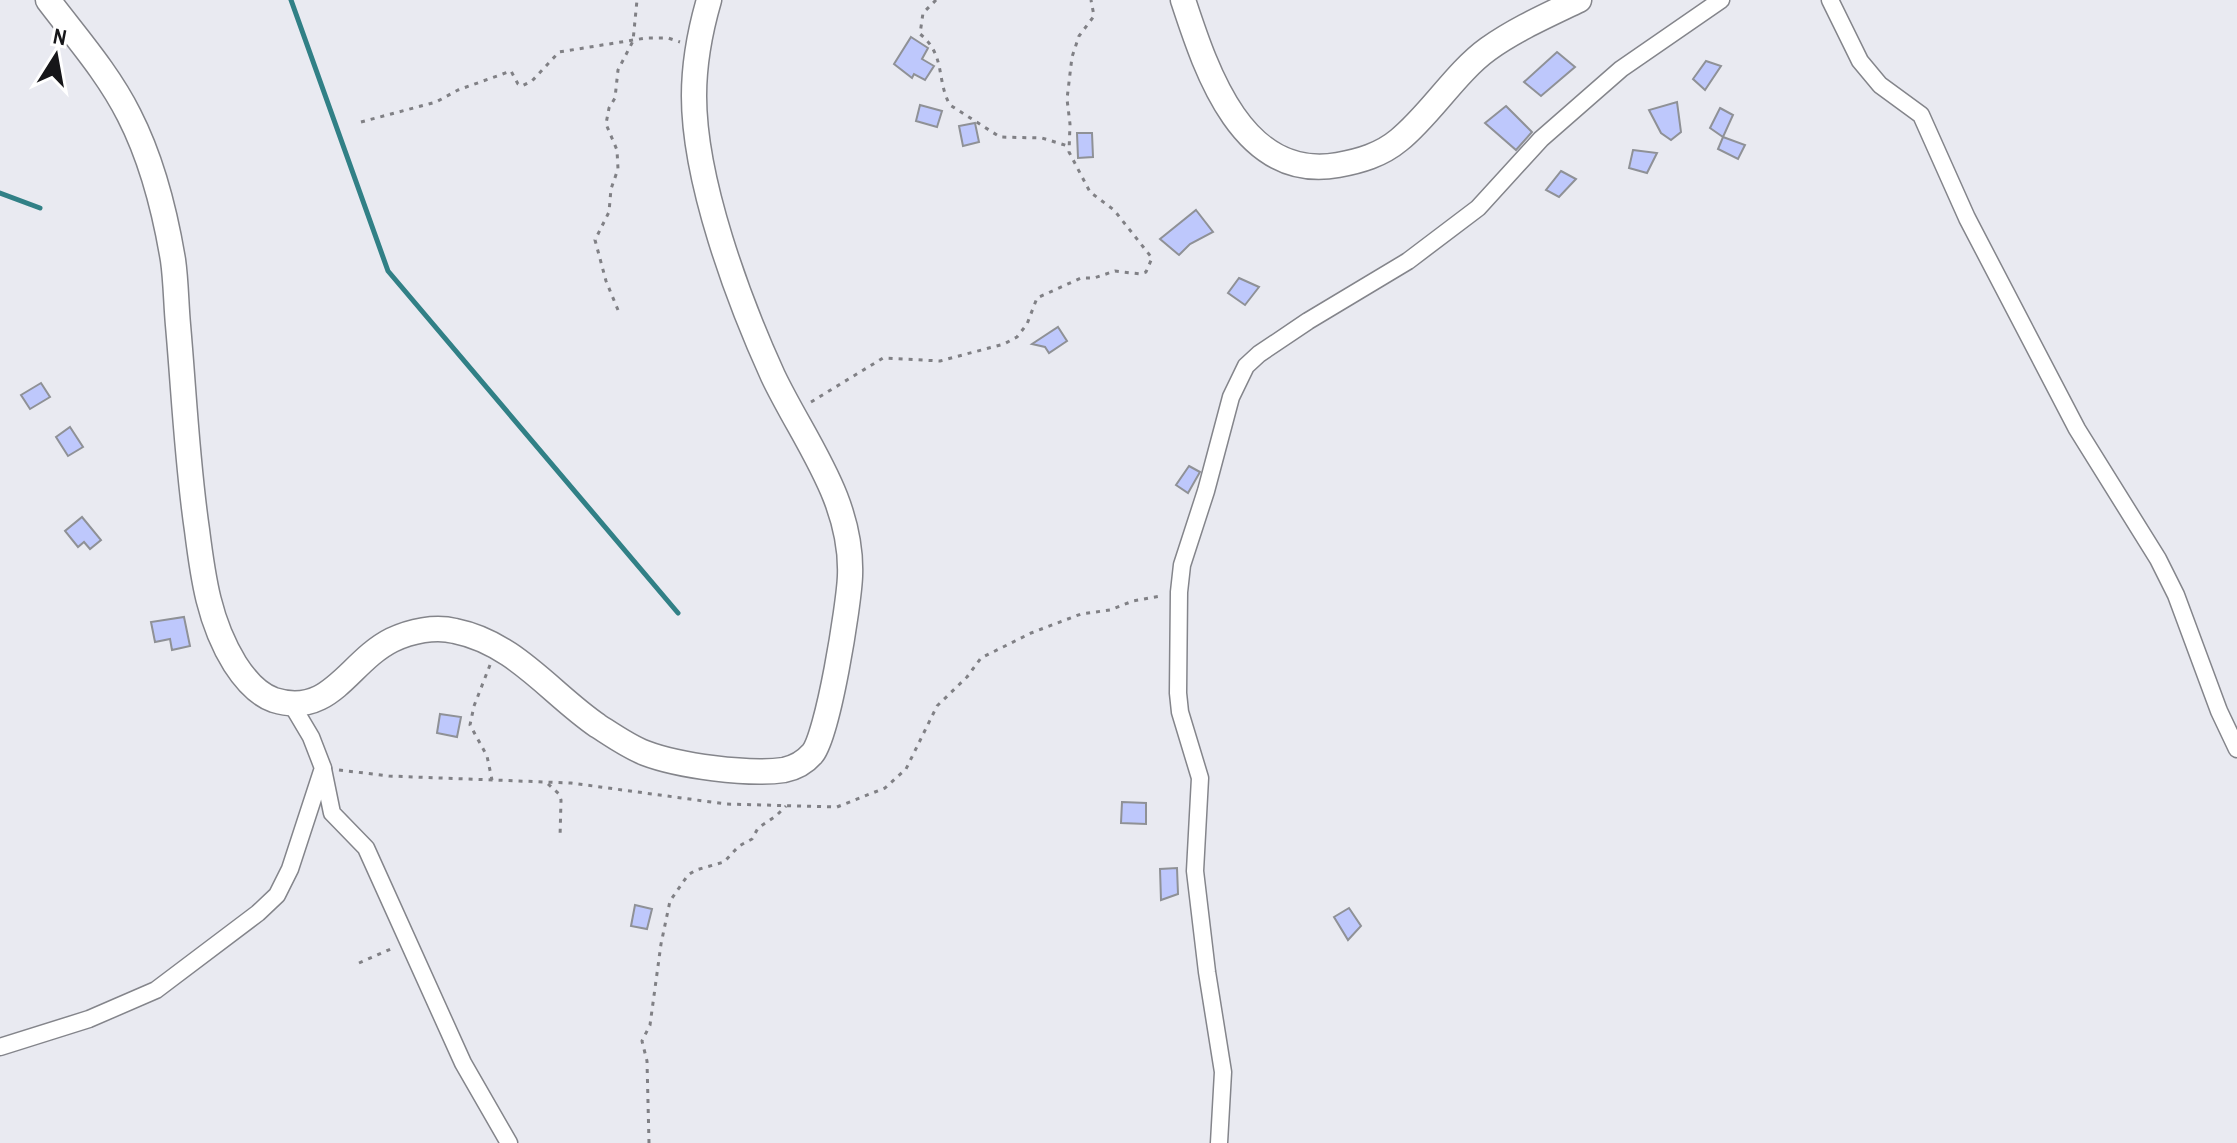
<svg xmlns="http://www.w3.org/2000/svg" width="2237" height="1143" viewBox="0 0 2237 1143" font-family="'Archivo Narrow',sans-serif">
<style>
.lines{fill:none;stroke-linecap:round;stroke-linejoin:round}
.stream{stroke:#318086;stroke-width:5}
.building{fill:#bec8fc;stroke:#8f9196;stroke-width:2}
.minor-casing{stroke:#84858b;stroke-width:19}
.secondary-casing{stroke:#84858b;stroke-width:27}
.path{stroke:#808085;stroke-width:3;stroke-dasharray:4 6;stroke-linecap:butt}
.minor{stroke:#fff;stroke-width:16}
.secondary{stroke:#fff;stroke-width:24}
</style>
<rect width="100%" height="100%" fill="#e9eaf1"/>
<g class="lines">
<g class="stream">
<polyline points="291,0 388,271 678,613"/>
<polyline points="0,193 40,208"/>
</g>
</g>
<g class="building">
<polygon points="911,37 928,48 922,59 934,66 925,80 914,74 912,78 894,64"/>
<polygon points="1557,52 1575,67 1541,96 1524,82"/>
<polygon points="1706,61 1721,66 1705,90 1693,79"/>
<polygon points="1677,102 1681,132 1671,140 1661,133 1649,110"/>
<polygon points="920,105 942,111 937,127 916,121"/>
<polygon points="1506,106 1532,132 1516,150 1485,123"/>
<polygon points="1720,108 1733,115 1723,137 1710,128"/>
<polygon points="975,123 979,142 963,146 959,126"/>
<polygon points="1077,133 1092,133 1093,157 1078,158"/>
<polygon points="1723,137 1745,145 1738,159 1718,149"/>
<polygon points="1633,150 1657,153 1647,173 1629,168"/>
<polygon points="1561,171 1576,179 1559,197 1546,190"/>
<polygon points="1196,210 1213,232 1190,244 1179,255 1160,239"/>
<polygon points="1239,278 1259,287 1245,305 1228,293"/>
<polygon points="1058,327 1067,341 1049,353 1045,347 1032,344"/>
<polygon points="41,383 50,397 30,409 21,395"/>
<polygon points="70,427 83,447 68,456 56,437"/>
<polygon points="1189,466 1200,472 1188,493 1176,485"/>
<polygon points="82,517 101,540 90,549 84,542 78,547 65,531"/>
<polygon points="184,617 190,646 172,650 170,639 155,642 151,622"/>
<polygon points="440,714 461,717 457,737 437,733"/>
<polygon points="1122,802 1146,803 1146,824 1121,823"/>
<polygon points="1177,868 1178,894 1161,900 1160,869"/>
<polygon points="635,905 652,909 647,929 631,926"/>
<polygon points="1349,908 1361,926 1348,940 1334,917"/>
</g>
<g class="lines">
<g class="minor-casing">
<g id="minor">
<polyline points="1830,0 1860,61 1880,85 1921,115 1967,218 2077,429 2158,559 2176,595 2219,711 2237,749"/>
<polyline points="323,769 332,813 366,848 463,1063 509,1143"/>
<polyline points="0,1047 89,1019 156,990 258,913 277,895 290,869 323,768 311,737 292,705"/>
<polyline points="1219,1143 1223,1072 1207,972 1195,871 1200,778 1180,712 1178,693 1179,592 1182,565 1206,491 1231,397 1246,366 1259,354 1308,321 1408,261 1478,208 1541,139 1621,69 1721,0"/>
</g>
</g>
<g class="secondary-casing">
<g id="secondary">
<path d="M48,0C76,37 108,73 129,115C151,158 165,212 173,260C176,281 176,303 178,325C184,393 187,462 197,530C203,578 209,622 235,664C244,678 257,694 274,700C331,718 348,662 392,640C411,631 435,626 455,631C515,643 551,694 598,726C612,735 629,747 645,753C679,766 748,775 784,770C794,768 805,762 812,754C828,737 849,604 850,576C853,500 804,441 773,376C738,299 694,181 694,96C694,63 700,31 709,0"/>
<path d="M1183,0C1206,70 1242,182 1338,165C1360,161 1381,155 1399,140C1430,115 1456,72 1488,49C1516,29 1548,15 1579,0"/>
</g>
</g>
<g class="path">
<path d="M936,0L923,13L920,34C946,55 936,80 950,105L1000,137L1042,138L1068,146"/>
<polyline points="361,122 436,102 458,90 511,71 518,84 522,86 532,81 559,52 646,38 668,38 680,42"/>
<polyline points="618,310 606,281 595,240 609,212 611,189 618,169 617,150 606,124 609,108 615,98 618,70 633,41 637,0"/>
<polyline points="811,402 883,358 940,361 1004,344 1017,337 1027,324 1037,298 1081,278 1094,278 1115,271 1140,274 1146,272 1152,258 1114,210 1090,192 1069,152 1070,124 1067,99 1072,57 1079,36 1094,16 1091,0"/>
<polyline points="490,665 474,706 470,725 487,756 492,780"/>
<polyline points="339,770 389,776 571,783 726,804 837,807 885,788 906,769 937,706 967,677 981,658 1031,633 1081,614 1110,610 1133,601 1161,596"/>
<polyline points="548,784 559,794 561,800 560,838"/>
<polyline points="359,963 393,948"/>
<polyline points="649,1143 647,1061 642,1041 650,1025 661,944 670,901 688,875 696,870 724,862 739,846 752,839 758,828 776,816 786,806"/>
</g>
<use href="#minor" class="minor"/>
<use href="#secondary" class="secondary"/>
</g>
<g transform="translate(56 56) rotate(11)" stroke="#ffffff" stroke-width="6" paint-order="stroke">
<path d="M0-6L14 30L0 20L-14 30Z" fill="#161619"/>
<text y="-12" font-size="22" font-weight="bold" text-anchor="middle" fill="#161619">N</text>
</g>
</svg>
